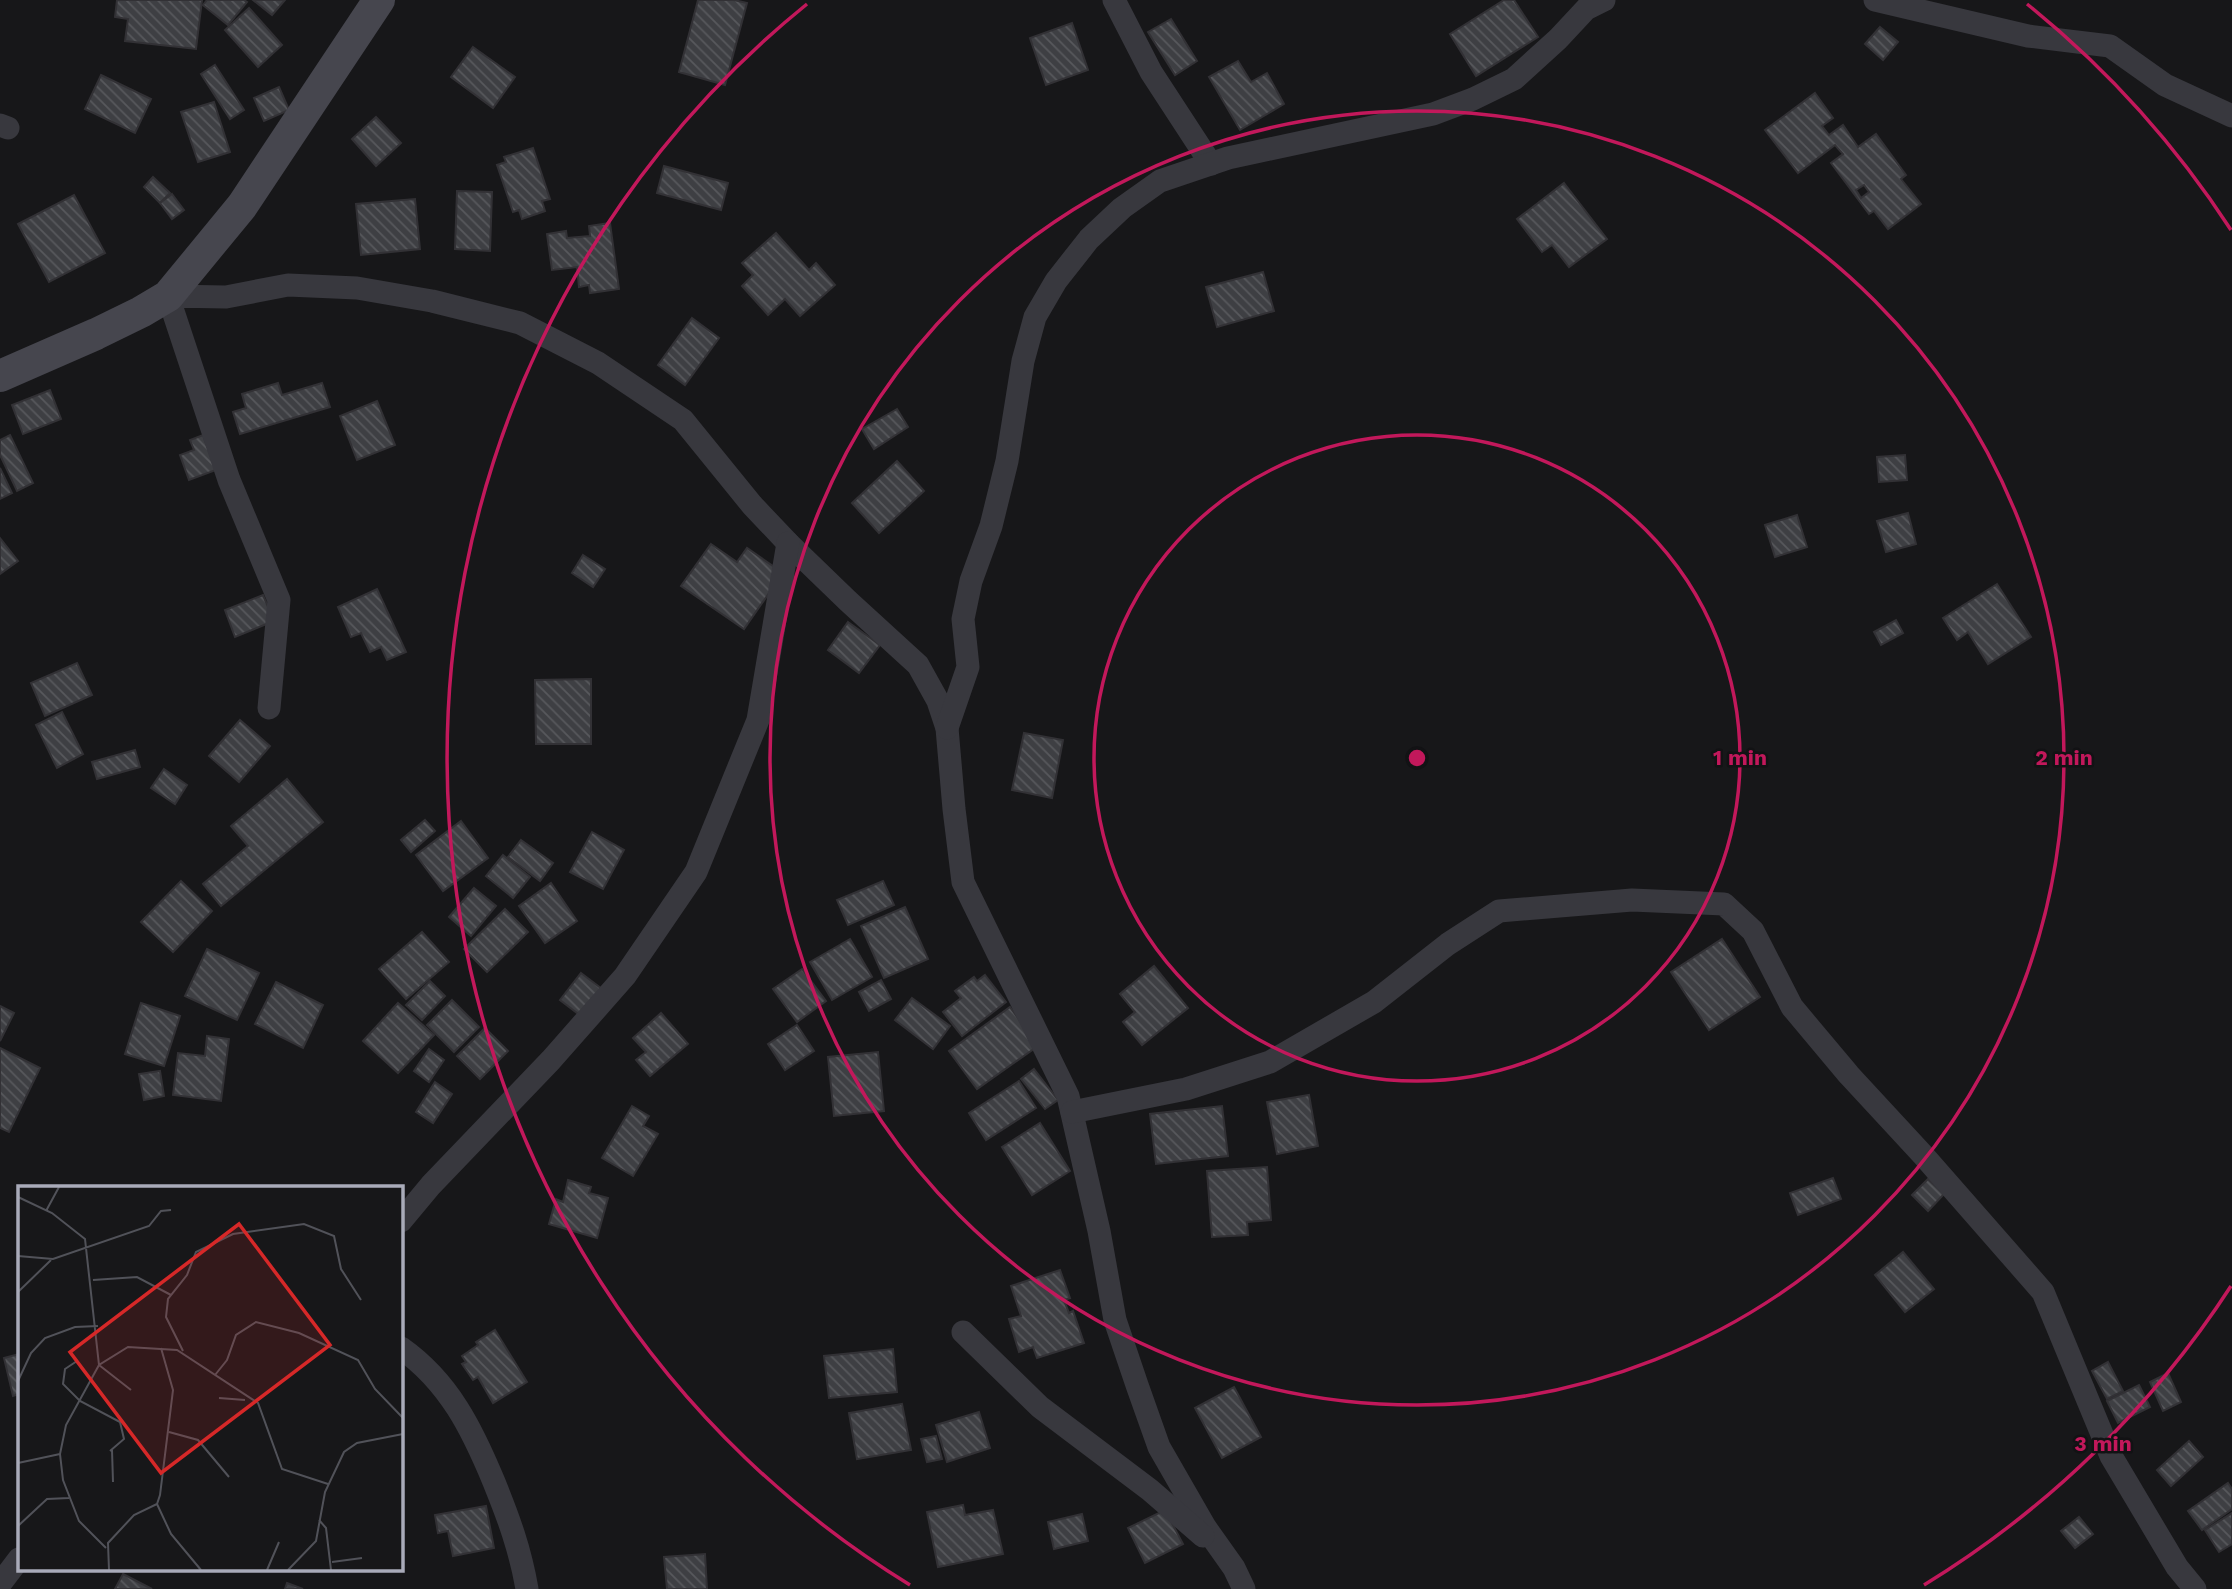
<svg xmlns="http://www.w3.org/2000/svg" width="2232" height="1589" viewBox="0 0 2232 1589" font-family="'Work Sans',sans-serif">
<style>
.building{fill:url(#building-back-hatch);stroke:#323135;stroke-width:2;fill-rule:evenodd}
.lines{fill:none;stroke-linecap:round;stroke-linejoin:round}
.street{stroke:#38383e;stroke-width:23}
.secondary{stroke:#46464e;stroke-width:32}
.ring{fill:none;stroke:#c2185b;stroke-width:3.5}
.inset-road{fill:none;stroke:#515259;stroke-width:2}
.view{fill:#d62828;fill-opacity:0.15;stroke:#d62828;stroke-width:3.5}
.inset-edge{fill:none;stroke:#a9abb9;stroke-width:3.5}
.centre{fill:#c2185b;stroke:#121214;stroke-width:3.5}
.ring-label{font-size:21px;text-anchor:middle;font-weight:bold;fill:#c2185b;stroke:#121214;stroke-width:5;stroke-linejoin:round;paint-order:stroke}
</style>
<defs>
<pattern id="building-back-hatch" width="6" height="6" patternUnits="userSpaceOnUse" patternTransform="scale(1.75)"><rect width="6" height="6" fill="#3e3f43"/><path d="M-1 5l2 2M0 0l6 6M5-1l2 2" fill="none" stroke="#57585c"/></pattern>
</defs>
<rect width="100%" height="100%" fill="#171719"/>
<g class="building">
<polygon points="117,0 202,0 196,49 125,41 128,19 115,17"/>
<polygon points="207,0 244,0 247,2 228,25 203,5"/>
<polygon points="253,0 285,0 272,15"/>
<polygon points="698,0 734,0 747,3 725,85 679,72"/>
<polygon points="1504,0 1514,0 1538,37 1476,76 1450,34"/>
<polygon points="249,8 282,45 258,67 225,30"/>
<polygon points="1171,19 1197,61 1175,75 1148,32"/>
<polygon points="1072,23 1088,70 1046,85 1030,38"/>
<polygon points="1880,27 1898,42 1883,60 1865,44"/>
<polygon points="473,47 515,77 493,108 451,77"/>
<polygon points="1238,61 1251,82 1267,73 1284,104 1240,130 1209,77"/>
<polygon points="215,65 244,110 230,119 201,74"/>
<polygon points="101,75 151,99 135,133 85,109"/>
<polygon points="279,87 289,110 264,121 254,98"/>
<path d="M1815,93L1833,118L1822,126L1829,135L1843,125L1858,147L1876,134L1906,175L1901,179L1921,204L1888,229L1874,211L1869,214L1831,163L1843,154L1835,145L1798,173L1765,130ZM1864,185L1869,192L1861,198L1856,190Z"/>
<polygon points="214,102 230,152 198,162 181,112"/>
<polygon points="376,117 401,143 376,166 352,139"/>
<polygon points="533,148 550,199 542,201 545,211 522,219 519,210 513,212 497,165 506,162 504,157"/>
<polygon points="664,166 728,183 721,210 657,193"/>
<polygon points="153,177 170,193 160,203 144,187"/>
<polygon points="1564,183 1607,239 1569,267 1552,245 1542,252 1517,219"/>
<polygon points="457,191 492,192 490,251 455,249"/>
<polygon points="172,194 184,210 172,219 160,203"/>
<polygon points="74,195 105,253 49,282 18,224"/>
<polygon points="415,199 420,249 361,255 356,204"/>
<polygon points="610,223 619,289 590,293 589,285 579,287 577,267 552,270 547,234 566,231 567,238 590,236 589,226"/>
<polygon points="776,233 809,270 816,263 835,285 800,316 785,299 768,315 742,286 753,275 742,263"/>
<polygon points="1263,272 1274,311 1217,327 1206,287"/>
<polygon points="692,318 719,338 685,385 658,365"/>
<polygon points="278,383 282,395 322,383 330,407 240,434 233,412 246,408 242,394"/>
<polygon points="50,390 61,419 23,434 12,405"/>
<polygon points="377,401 395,445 357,460 340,416"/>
<polygon points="897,409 908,427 874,449 862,429"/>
<polygon points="10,435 33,483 17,491 0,455 0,440"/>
<polygon points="203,435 216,470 189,480 180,455 194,450 190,440"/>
<polygon points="1905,455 1907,480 1879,482 1877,457"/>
<polygon points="897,461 924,491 879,533 852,503"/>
<polygon points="0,468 12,493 0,499"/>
<polygon points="1908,513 1916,544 1886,552 1877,521"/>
<polygon points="1797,515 1807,547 1775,557 1765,525"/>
<polygon points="0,538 18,561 0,574"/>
<polygon points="711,544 737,562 747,548 783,573 744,629 681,586"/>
<polygon points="583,555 605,569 593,587 572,573"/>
<polygon points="1997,584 2031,637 1988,664 1968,632 1957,640 1943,618"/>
<polygon points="377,589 406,652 387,660 381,647 370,652 361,633 351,637 338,607"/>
<polygon points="263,595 274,621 235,637 225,610"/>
<polygon points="1896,620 1903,633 1881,645 1874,632"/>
<polygon points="848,622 880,645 859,673 828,650"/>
<polygon points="77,663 92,695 45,716 31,683"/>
<polygon points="591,679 591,744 536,744 535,680"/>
<polygon points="62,712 83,754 57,768 36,725"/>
<polygon points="240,720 270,746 239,782 209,756"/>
<polygon points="1024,733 1063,740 1052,798 1012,790"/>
<polygon points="135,750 140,767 97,779 92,762"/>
<polygon points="164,769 187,785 175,804 151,788"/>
<polygon points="287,779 323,822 221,906 203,884 248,846 231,826"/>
<polygon points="425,820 435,831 411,852 401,840"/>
<polygon points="461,821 488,858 443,891 416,855"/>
<polygon points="592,832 624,850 603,889 570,872"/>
<polygon points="521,840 553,863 540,881 508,857"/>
<polygon points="503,855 530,877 513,898 486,876"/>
<polygon points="181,881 212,911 173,952 141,922"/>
<polygon points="883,881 894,905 848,925 837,900"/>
<polygon points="551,883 577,921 545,943 519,906"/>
<polygon points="474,888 496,906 471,936 449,917"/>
<polygon points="905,907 928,959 884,978 861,926"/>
<polygon points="505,909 528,932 487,972 464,949"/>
<polygon points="422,932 449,962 406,999 379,969"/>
<polygon points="850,939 872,977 832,1000 810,962"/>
<polygon points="1722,939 1760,997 1709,1030 1671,972"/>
<polygon points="207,949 259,973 237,1020 185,996"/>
<polygon points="1154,966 1188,1008 1142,1045 1123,1022 1135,1012 1120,994"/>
<polygon points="802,969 826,1001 797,1022 773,989"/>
<polygon points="581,973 602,989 581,1016 560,1000"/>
<polygon points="985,975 1006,1002 962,1036 943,1012 961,998 955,991 974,977 977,981"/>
<polygon points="881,980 891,999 869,1011 859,992"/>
<polygon points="430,981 445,996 422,1020 406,1005"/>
<polygon points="276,982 323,1005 303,1048 255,1024"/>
<polygon points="912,998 950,1026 933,1049 895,1020"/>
<polygon points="452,1000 479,1027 454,1052 427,1025"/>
<polygon points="141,1003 180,1016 164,1066 125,1054"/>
<polygon points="398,1003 434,1035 398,1073 363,1041"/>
<polygon points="0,1006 14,1013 0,1041"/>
<polygon points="1010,1007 1038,1046 977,1089 949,1051"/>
<polygon points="661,1013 688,1044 650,1076 636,1060 646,1052 633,1038"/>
<polygon points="797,1025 814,1051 785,1070 768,1044"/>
<polygon points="485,1028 508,1051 480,1079 457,1056"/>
<polygon points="207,1036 229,1039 221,1101 173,1095 178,1053 205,1056"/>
<polygon points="0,1048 40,1068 9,1132 0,1128"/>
<polygon points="429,1049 444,1060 429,1082 414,1071"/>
<polygon points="878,1052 884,1111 834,1116 828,1057"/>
<polygon points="1034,1069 1058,1100 1045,1109 1021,1079"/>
<polygon points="160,1071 164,1096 144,1100 139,1074"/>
<polygon points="1019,1081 1036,1108 986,1140 969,1113"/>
<polygon points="435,1082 452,1094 433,1123 416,1112"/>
<polygon points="1309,1095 1318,1146 1277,1154 1267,1102"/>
<polygon points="632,1106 649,1116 643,1126 658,1134 633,1176 602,1158"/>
<polygon points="1222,1106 1228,1156 1156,1164 1150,1114"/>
<polygon points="1040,1123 1070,1171 1032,1195 1002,1147"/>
<polygon points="1267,1167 1271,1220 1247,1222 1248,1235 1212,1237 1207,1171"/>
<polygon points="1833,1178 1841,1199 1798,1215 1790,1193"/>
<polygon points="1928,1179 1944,1194 1928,1211 1912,1195"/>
<polygon points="568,1180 591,1187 589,1193 608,1198 597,1238 549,1224 556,1199 563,1202"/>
<polygon points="1903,1252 1934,1289 1905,1312 1875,1275"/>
<polygon points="1060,1270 1070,1298 1064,1300 1069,1313 1073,1311 1084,1343 1037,1358 1033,1347 1019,1352 1009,1319 1021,1316 1011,1286"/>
<polygon points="495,1330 527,1382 493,1403 478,1377 473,1380 462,1364 466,1362 462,1356 478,1345 476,1342"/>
<polygon points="893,1349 897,1392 829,1398 824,1356"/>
<polygon points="19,1354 19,1394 13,1396 4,1358"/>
<polygon points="2108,1362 2123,1391 2107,1399 2092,1371"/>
<polygon points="2168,1373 2181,1402 2163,1411 2150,1382"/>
<polygon points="2139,1385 2150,1407 2118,1423 2107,1401"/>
<polygon points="1234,1387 1261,1437 1222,1458 1195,1408"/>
<polygon points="902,1404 911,1450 857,1459 849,1413"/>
<polygon points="979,1412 990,1448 947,1462 936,1425"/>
<polygon points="936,1436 942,1459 927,1462 921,1439"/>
<polygon points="2189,1441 2203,1457 2171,1486 2157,1470"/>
<polygon points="2228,1483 2232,1489 2232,1509 2202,1530 2188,1511"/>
<polygon points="963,1505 965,1515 993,1510 1003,1554 938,1567 927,1512"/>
<polygon points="486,1506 494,1548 453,1556 448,1531 438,1533 435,1515"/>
<polygon points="1165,1510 1183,1544 1145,1563 1128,1528"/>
<polygon points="2232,1513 2232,1544 2219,1552 2205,1530"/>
<polygon points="1082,1514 1088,1541 1054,1549 1048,1522"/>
<polygon points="2079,1517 2093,1534 2075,1548 2061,1531"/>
<polygon points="705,1554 707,1589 667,1589 664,1557"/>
<polygon points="123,1574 152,1589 115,1589"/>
<polygon points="287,1583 303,1589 285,1589"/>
</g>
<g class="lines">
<g class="street">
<polyline points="1114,0 1151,72 1211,164"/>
<polyline points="1875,0 2028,36 2110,46 2165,85 2232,116"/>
<polyline points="0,125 8,128"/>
<polyline points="269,708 279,600 229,480 168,296 226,297 288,285 357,288 432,301 520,323 598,363 683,420 752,505 788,543 848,601 918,665 938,701 947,728 954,809 963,882 1068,1096 1099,1231 1115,1320 1137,1385 1159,1447 1205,1527 1234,1568 1244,1589"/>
<polyline points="947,728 968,667 963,619 971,581 991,526 1007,461 1023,361 1035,317 1056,281 1089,239 1122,208 1160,181 1228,158 1433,114 1473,99 1514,79 1558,39 1586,9 1604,0"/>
<polyline points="1072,1112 1186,1089 1270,1062 1374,1002 1448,944 1499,911 1632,900 1724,904 1753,931 1792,1007 1849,1075 1923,1155 2043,1292 2111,1456 2177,1567 2195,1589"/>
<polyline points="401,1221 431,1185 551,1060 625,976 696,872 758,720 788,543"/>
<polyline points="963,1332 1040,1407 1150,1490 1203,1536"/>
<path d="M401,1348C449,1382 472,1429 494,1482C509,1519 520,1549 527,1589"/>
<polyline points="0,1584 19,1559"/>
</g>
<polyline class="secondary" points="0,376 96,334 141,312 168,296 242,206 379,0"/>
</g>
<g class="ring">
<circle cx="1417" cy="758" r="323"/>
<circle cx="1417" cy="758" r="647"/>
<path d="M2231 1286A970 970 0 0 1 1924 1585M910 1585A970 970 0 0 1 807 4M2027 4A970 970 0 0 1 2231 230"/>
</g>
<g transform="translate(18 1186)">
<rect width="385" height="385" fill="#171719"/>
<path class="inset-road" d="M0,11L34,27L67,53L81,179M28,25L41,1M0,70L35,73L131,40L143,25L153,24M75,94L119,91L153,109M0,106L33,74M165,165L148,131L150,113L169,89L178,66L215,48L286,38L316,50L323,83L343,114M59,175L47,183L45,198L62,215L102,236L106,253L92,265M81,179L113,204M197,189L209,174L218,149L238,136L281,147L340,174L357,203L385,232M0,195L13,167L27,152L57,141L80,140M201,212L227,214M151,246L180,254L211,291M94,264L95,296M0,277L42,268M139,318L153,348L183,384M301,334L308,342L313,384M0,340L29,313L51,312M88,362L61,335L45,294L42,268L48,239L81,179L110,161L159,164L240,217L264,283L310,298M314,376L344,372M91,384L90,357L116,329L139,318L142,309L155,204L143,162M249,384L261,356M270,384L298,355L307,306L326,266L339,257L385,248"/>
<path class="view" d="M221,38L312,159L143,287L52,166Z"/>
<rect width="385" height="385" class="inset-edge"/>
</g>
<circle cx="1417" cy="758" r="10" class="centre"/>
<g class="ring-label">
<text x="1740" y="765">1 min</text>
<text x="2064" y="765">2 min</text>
<text x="2103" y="1451">3 min</text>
</g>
</svg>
